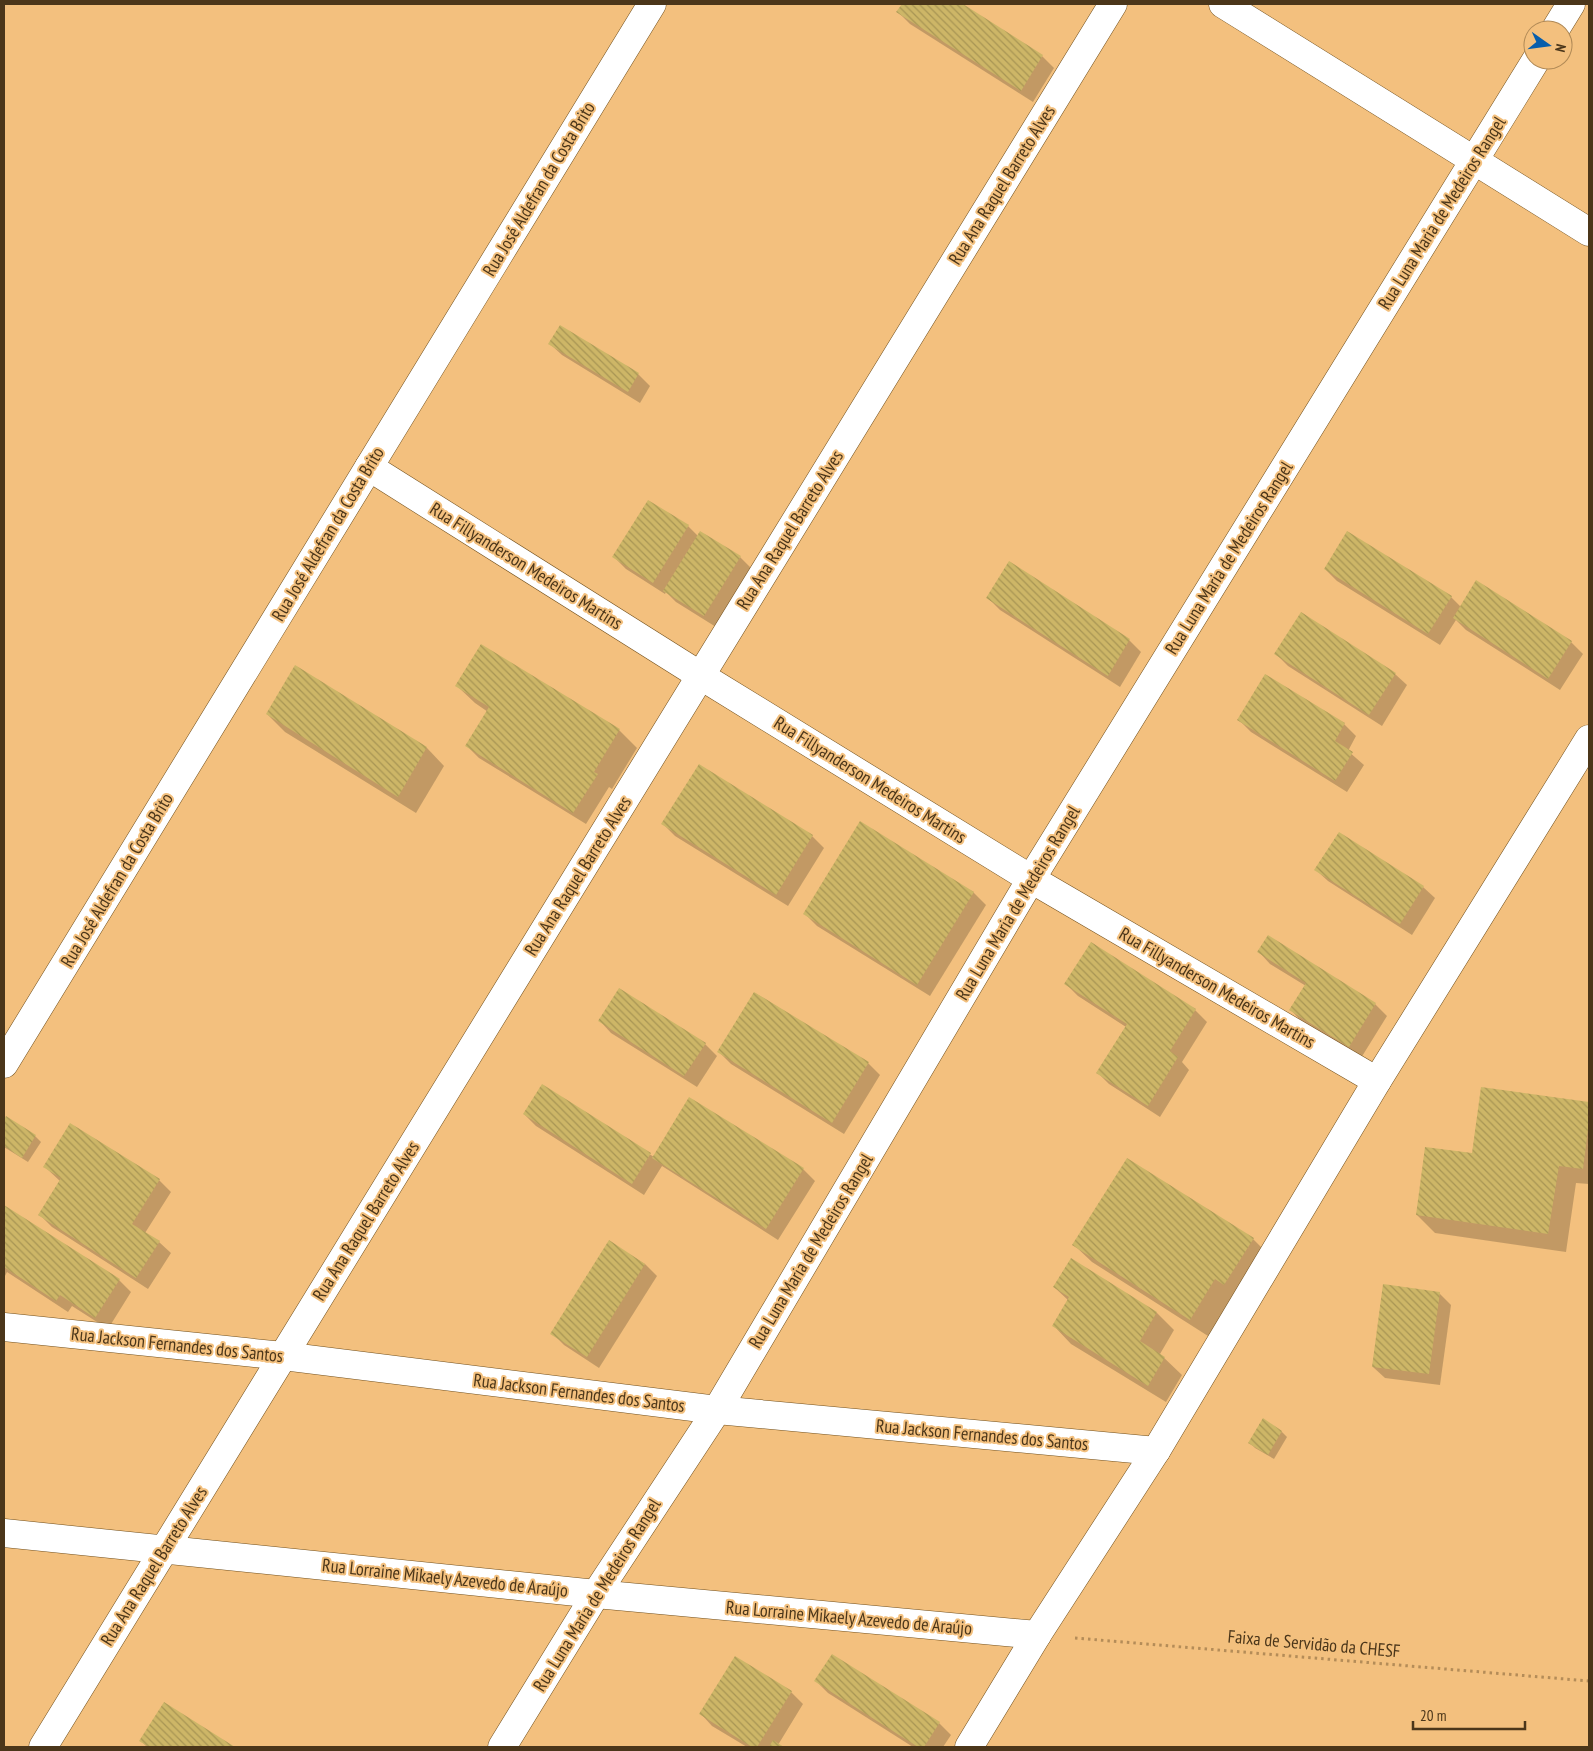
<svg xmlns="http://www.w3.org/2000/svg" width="1593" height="1751" viewBox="0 0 1593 1751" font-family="'PT Sans Narrow',sans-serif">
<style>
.shadow{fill:#0003}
.building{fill:url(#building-back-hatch)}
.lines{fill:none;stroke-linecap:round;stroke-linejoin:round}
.minor-casing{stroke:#724f1b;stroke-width:29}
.path{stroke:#b48c58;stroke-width:3;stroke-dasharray:2.5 4;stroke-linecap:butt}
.minor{stroke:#fff;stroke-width:28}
.labels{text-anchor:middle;stroke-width:4;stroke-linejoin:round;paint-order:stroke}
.street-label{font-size:18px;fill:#4b361a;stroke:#f3c07e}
</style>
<defs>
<pattern id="building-back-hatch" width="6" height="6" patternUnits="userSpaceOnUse" patternTransform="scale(1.25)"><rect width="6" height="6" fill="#cdb667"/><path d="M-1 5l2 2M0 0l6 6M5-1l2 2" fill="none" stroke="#a89554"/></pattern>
</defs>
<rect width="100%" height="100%" fill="#f3c07e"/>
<g class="shadow">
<polygon points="903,4 960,4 1042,56 1054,68 1033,102 910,24 898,12"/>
<polygon points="550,344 638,374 650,386 640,403 562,355"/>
<polygon points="688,526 698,536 740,557 752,569 716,627 676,602 666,592 665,594 626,569 614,557"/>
<polygon points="1325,569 1451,597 1461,607 1571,642 1583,654 1560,690 1466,630 1456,620 1440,645 1337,581"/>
<polygon points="988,598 1129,640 1141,652 1120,687 1000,610"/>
<polygon points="482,646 619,730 637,748 612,789 609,787 586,824 479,758 467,746 488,712 475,703 457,686"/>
<polygon points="1276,654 1395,674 1407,685 1382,726 1288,666"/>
<polygon points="296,667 427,748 444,766 416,813 285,732 267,714"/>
<polygon points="1239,720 1344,724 1356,736 1348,751 1364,765 1347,792 1251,732"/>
<polygon points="860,823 974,893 986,905 930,996 817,926 805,914"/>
<polygon points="663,824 812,836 824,848 788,906 675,836"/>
<polygon points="1316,870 1423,887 1435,898 1412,935 1328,881"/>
<polygon points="1259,952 1375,1004 1387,1016 1361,1058 1302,1022 1291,1010 1306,986 1270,964"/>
<polygon points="1066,984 1195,1010 1207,1022 1182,1062 1189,1070 1160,1117 1109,1084 1098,1073 1126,1027 1078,996"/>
<polygon points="755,993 868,1063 880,1075 844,1134 731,1064 719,1052"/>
<polygon points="600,1021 705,1044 717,1056 697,1087 611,1033"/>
<polygon points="542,1086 654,1157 803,1169 815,1181 778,1240 662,1166 644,1195 536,1126 524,1114"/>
<polygon points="1482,1088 1589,1103 1589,1184 1576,1183 1566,1252 1435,1233 1417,1215 1473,1154"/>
<polygon points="7,1118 35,1136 41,1142 28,1162 4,1147 4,1123"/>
<polygon points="70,1125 159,1180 171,1192 145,1233 159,1242 171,1253 148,1289 52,1227 40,1215 61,1182 45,1167"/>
<polygon points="4,1207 119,1280 131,1292 108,1329 72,1306 68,1312 7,1272 4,1278"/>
<polygon points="1253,1239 1271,1257 1234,1296 1208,1336 1092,1262 1074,1245"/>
<polygon points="609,1242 645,1264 657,1276 599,1368 564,1345 552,1333"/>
<polygon points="1054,1287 1156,1312 1174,1330 1160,1354 1182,1375 1166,1402 1071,1344 1054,1326 1069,1301"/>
<polygon points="1439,1293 1451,1305 1440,1385 1385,1378 1373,1367"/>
<polygon points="1282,1432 1287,1437 1274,1459 1255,1448 1249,1442"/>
<polygon points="816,1681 939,1723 951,1735 943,1747 913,1747 828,1693"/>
<polygon points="791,1692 803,1704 778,1745 782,1747 747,1747 712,1726 701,1714"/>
<polygon points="164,1704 232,1747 147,1747 141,1741"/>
</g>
<g class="building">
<polygon points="902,4 963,4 1043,55 1021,91 896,12"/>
<polygon points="560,325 639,373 628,392 548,344"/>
<polygon points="648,500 689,525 653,583 612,557"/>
<polygon points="700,531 741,556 704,616 663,591"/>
<polygon points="1347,531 1452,596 1428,634 1324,569"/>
<polygon points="1009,561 1130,639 1108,676 986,598"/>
<polygon points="1476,580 1572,641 1548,679 1453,618"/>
<polygon points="1301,612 1396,673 1369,715 1274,654"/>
<polygon points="481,644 620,729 594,772 598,774 573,813 465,746 489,707 455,686"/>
<polygon points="295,665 427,747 398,797 266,714"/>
<polygon points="1265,674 1345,723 1335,741 1353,752 1335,781 1237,720"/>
<polygon points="699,764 813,835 776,895 661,824"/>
<polygon points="860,821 974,892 917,985 803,914"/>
<polygon points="1339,832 1424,886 1400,924 1314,870"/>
<polygon points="1268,935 1376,1003 1349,1047 1289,1010 1306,983 1257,952"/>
<polygon points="1091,942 1196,1009 1170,1051 1178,1057 1148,1106 1096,1073 1127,1024 1064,984"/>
<polygon points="619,988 706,1043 684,1076 598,1021"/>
<polygon points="754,992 869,1062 832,1123 717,1052"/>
<polygon points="542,1084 651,1153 632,1184 523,1114"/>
<polygon points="1481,1087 1589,1102 1589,1121 1583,1169 1559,1166 1548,1234 1416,1215 1425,1147 1472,1153"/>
<polygon points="689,1097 804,1168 766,1229 652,1158"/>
<polygon points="6,1116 36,1135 22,1158 4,1146 4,1120"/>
<polygon points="70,1123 160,1179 132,1224 160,1241 136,1278 38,1215 61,1178 43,1167"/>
<polygon points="1127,1158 1254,1238 1224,1285 1215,1279 1190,1320 1072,1245"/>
<polygon points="4,1205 120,1279 95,1318 60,1295 56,1301 4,1267"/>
<polygon points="609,1240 645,1264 587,1357 550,1334"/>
<polygon points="1071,1258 1157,1312 1140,1341 1165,1357 1148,1386 1052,1326 1069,1297 1053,1287"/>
<polygon points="1383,1284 1440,1292 1429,1374 1372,1367"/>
<polygon points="1263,1418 1282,1431 1268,1455 1248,1443"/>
<polygon points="832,1654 940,1722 924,1747 918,1747 814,1681"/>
<polygon points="735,1656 792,1691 757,1747 752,1747 699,1714"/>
<polygon points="164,1702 235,1747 149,1747 139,1741"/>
<polygon points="773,1740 784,1747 769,1747"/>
</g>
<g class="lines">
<g class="minor-casing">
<g id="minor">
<polyline points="1223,4 1589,232"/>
<polyline points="1555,30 1571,4"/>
<polyline points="369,467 701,676 1031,879 1377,1081"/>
<polyline points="4,1064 652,4"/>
<polyline points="4,1327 283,1356 717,1410 1156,1451"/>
<polyline points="4,1533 596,1594 1037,1635"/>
<polyline points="43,1747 1113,4"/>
<polyline points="502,1747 596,1594 717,1410 1031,879 1536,60"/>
<polyline points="969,1747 1037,1635 1156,1451 1377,1081 1589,739"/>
</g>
</g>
<polyline class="path" points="1075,1638 1589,1681"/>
<use href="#minor" class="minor"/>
</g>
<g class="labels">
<g class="street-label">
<text transform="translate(1002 185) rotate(-58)" y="6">Rua Ana Raquel Barreto Alves</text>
<text transform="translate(539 189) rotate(-59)" y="6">Rua José Aldefran da Costa Brito</text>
<text transform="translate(1442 213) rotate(-58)" y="6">Rua Luna Maria de Medeiros Rangel</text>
<text transform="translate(790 530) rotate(-58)" y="6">Rua Ana Raquel Barreto Alves</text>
<text transform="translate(328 534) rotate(-59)" y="6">Rua José Aldefran da Costa Brito</text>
<text transform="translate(1229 558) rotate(-58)" y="6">Rua Luna Maria de Medeiros Rangel</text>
<text transform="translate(526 566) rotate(32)" y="6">Rua Fillyanderson Medeiros Martins</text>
<text transform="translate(870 780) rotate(32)" y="6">Rua Fillyanderson Medeiros Martins</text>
<text transform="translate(578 876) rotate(-58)" y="6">Rua Ana Raquel Barreto Alves</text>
<text transform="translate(117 880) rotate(-59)" y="6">Rua José Aldefran da Costa Brito</text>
<text transform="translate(1018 903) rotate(-59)" y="6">Rua Luna Maria de Medeiros Rangel</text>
<text transform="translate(1217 988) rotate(30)" y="6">Rua Fillyanderson Medeiros Martins</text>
<text transform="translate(366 1221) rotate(-58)" y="6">Rua Ana Raquel Barreto Alves</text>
<text transform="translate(811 1251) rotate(-59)" y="6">Rua Luna Maria de Medeiros Rangel</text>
<text transform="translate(177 1345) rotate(6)" y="6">Rua Jackson Fernandes dos Santos</text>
<text transform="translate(579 1393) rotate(7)" y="6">Rua Jackson Fernandes dos Santos</text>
<text transform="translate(982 1435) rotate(5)" y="6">Rua Jackson Fernandes dos Santos</text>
<text transform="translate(154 1566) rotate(-58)" y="6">Rua Ana Raquel Barreto Alves</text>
<text transform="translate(445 1578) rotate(6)" y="6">Rua Lorraine Mikaely Azevedo de Araújo</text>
<text transform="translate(597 1595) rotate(-58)" y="6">Rua Luna Maria de Medeiros Rangel</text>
<text transform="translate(849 1618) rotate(5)" y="6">Rua Lorraine Mikaely Azevedo de Araújo</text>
<text transform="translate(1314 1644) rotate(5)" y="6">Faixa de Servidão da CHESF</text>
</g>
</g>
<rect width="1593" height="1751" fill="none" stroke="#4b361a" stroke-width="10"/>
<g transform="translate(1548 45) rotate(104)"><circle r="24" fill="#f3c07e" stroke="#b08956"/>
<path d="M0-4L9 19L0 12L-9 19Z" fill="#075eac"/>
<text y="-8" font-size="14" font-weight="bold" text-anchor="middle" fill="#4b361a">N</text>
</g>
<path d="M1413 1721v8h112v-8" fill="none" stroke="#4b361a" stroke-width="2.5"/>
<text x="1420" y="1721" font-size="15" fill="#4b361a" stroke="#f3c07e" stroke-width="4" paint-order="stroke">20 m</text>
</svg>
